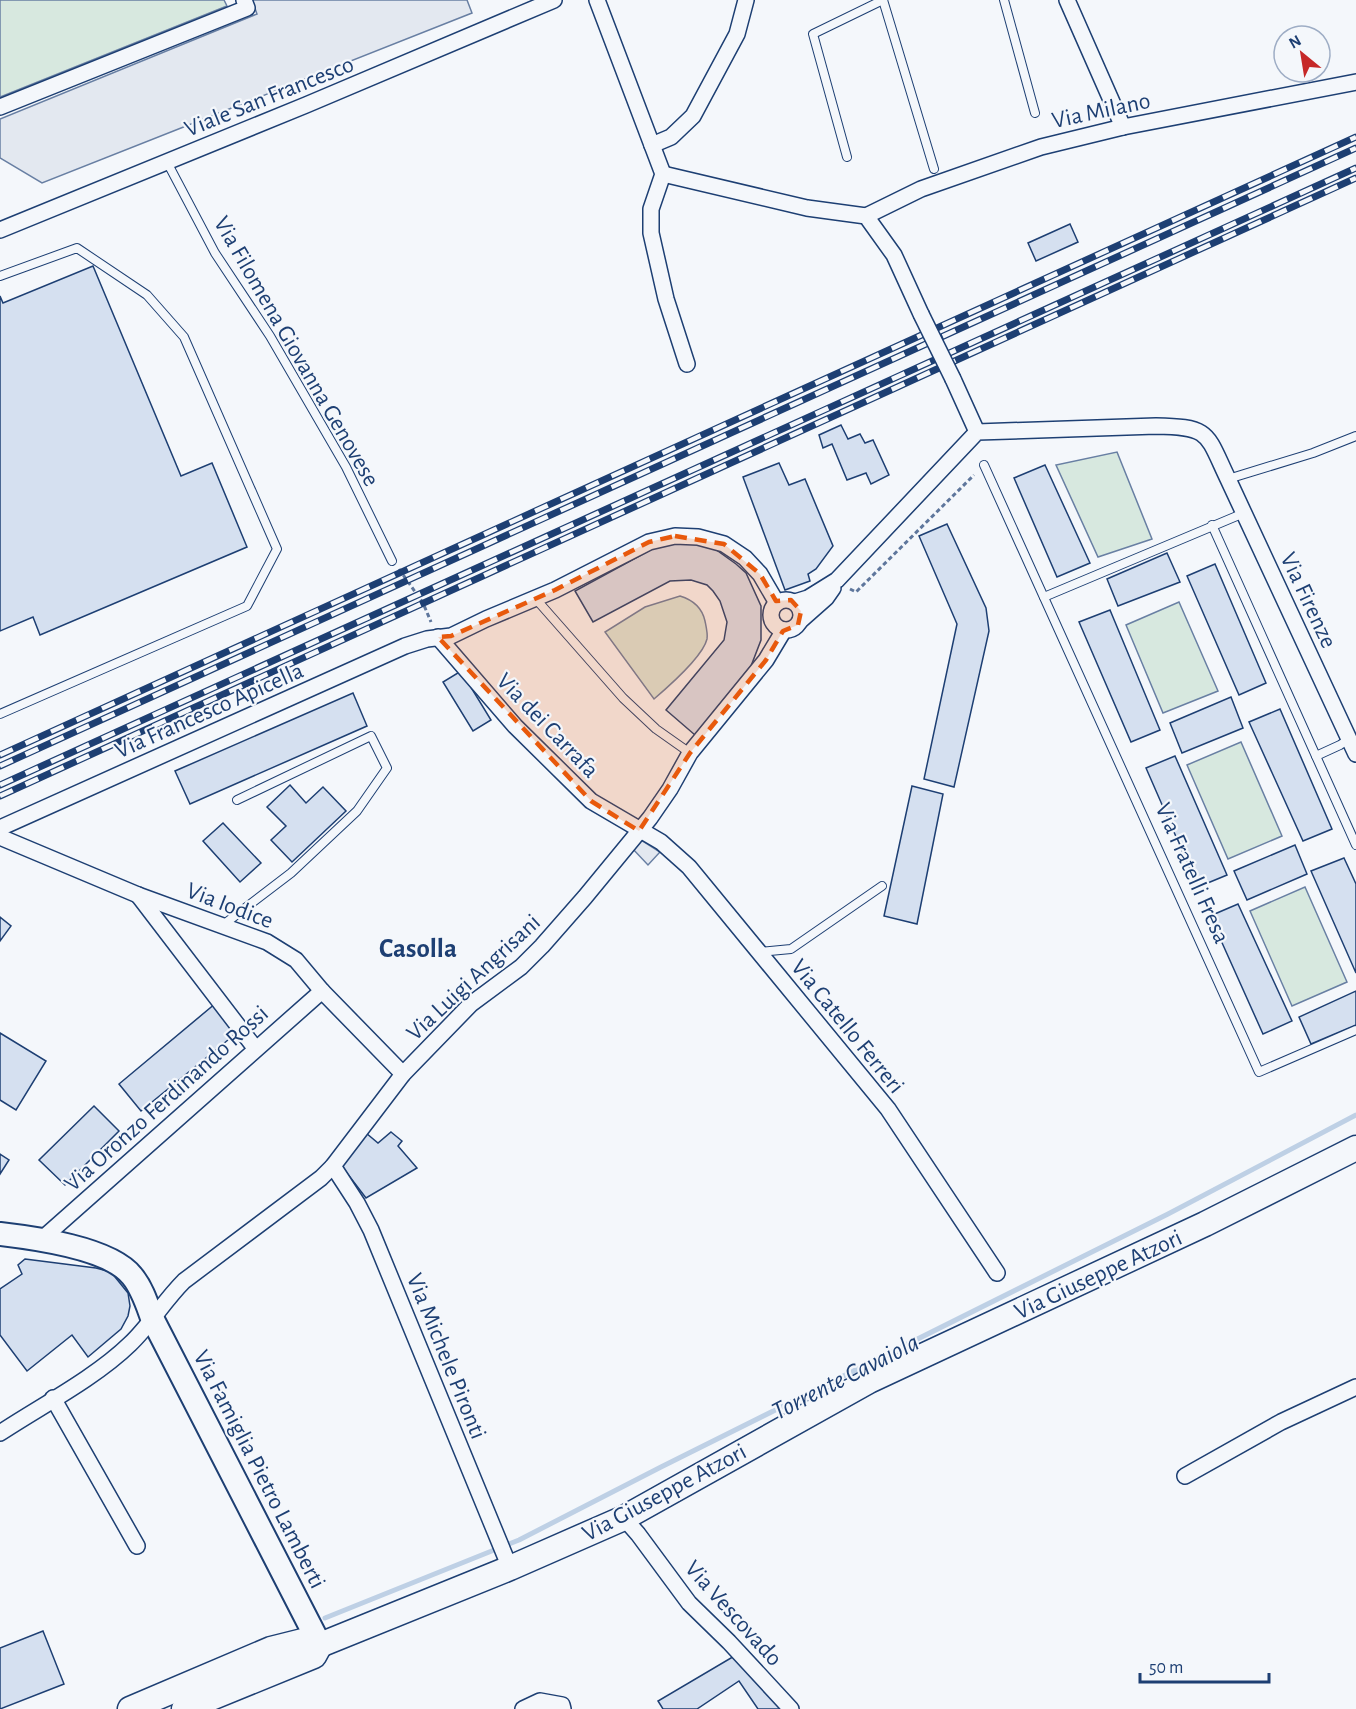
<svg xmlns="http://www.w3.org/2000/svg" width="1356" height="1709" viewBox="0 0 1356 1709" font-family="'Alegreya Sans',sans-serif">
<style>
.green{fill:#d7e8df;stroke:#687fa3;stroke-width:1.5}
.parking{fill:#e3e8f0;stroke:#687fa3;stroke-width:1.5}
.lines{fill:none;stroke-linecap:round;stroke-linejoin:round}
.stream{stroke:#bed0e5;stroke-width:5}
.building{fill:#d5e0f0;stroke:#1d3f73;stroke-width:1.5}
.lane-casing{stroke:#1d3f73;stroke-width:10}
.street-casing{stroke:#1d3f73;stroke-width:18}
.secondary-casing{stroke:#1d3f73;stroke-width:26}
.primary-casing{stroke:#1d3f73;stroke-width:27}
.path{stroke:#5e769c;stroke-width:3;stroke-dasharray:4.5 3;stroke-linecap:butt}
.lane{stroke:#f4f7fb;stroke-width:8}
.street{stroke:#f4f7fb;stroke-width:15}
.secondary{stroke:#f4f7fb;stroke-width:22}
.primary{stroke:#f4f7fb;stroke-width:24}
.rail-casing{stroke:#1d3f73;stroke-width:7}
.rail{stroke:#f4f7fb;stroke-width:4.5;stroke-dasharray:14;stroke-linecap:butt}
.street-bridge-casing{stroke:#1d3f73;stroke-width:18;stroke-linecap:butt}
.street-bridge{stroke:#f4f7fb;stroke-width:15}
.marked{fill:#e8590c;fill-opacity:0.2;stroke:#e8590c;stroke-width:4.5;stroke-dasharray:12 8;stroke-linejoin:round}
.labels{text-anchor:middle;stroke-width:4.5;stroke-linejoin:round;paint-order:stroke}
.street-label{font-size:24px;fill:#1d3f73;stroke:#f4f7fb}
.water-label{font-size:26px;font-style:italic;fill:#1d3f73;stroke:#f4f7fb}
.quarter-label{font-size:27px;font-weight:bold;fill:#1d3f73;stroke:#f4f7fb}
</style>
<rect width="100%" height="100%" fill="#f4f7fb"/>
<g class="green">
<polygon points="0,0 224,0 227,6 0,97"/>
<polygon points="1117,452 1152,539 1098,557 1056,465"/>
<path d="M680,596C693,600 702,607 705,621C706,626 708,634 707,639C703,656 668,687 654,699L605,632L645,607Z"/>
<polygon points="1179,602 1218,691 1163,713 1126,625"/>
<polygon points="1241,742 1282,836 1228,859 1187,765"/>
<polygon points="1305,887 1347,982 1292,1006 1250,911"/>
</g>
<g class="parking">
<polygon points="252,0 467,0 472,13 42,183 0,158 0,119 257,14"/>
<polygon points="638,838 660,852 648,865 631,847"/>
</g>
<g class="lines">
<polyline class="stream" points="325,1618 519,1540 661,1467 1168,1214 1356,1115"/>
</g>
<g class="building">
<polygon points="1070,224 1078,242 1036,261 1028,243"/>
<polygon points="93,266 181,476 212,463 247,547 40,635 33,617 0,631 0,296 3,303"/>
<polygon points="841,425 848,439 860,434 865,443 873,440 889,475 871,484 866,473 847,480 832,444 823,448 819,435"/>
<polygon points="779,463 789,485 805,479 833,546 816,569 808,574 810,581 785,590 743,477"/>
<polygon points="1045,465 1090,563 1057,577 1014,478"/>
<polygon points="947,524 986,608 989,631 954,787 924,779 957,624 919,536"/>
<polygon points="680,542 690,542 715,549 736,564 746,573 761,606 761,640 751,666 695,735 666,710 724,640 727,622 720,601 713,591 707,585 691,580 670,581 593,622 575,591 654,548"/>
<polygon points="1167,553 1180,582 1118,606 1107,579"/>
<polygon points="1215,564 1266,683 1239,695 1187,576"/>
<polygon points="1110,610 1160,730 1131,742 1079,622"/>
<polygon points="461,671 491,720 473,731 443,682"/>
<polygon points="353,693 367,726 190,804 175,771"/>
<polygon points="1231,697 1243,728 1182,753 1170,723"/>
<polygon points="1280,709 1332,829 1303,841 1249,722"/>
<polygon points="1175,756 1227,875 1198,887 1146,768"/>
<polygon points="290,785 306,803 323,787 346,811 292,862 271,840 286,826 267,807"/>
<polygon points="912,786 943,794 917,924 884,916"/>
<polygon points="223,823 261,863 240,882 203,841"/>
<polygon points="1295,845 1307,874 1247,900 1234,871"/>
<polygon points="1344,858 1356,884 1356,973 1311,871"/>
<polygon points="1238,904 1292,1021 1263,1034 1210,916"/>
<polygon points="0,917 11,926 0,941"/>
<polygon points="1356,991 1356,1025 1311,1044 1299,1017"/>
<polygon points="216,1003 239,1031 141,1111 119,1084"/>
<polygon points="0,1033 46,1061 16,1110 0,1100"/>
<polygon points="94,1106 119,1131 65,1185 39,1160"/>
<polygon points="391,1132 402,1141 398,1146 417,1168 366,1198 340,1164 366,1133 378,1143"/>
<polygon points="0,1154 9,1160 0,1174"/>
<polygon points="25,1259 96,1268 111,1272 128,1293 130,1306 128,1316 121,1329 88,1357 72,1335 27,1371 0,1335 0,1289 22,1274 18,1265"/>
<polygon points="43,1631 64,1684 0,1709 0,1648"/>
<polygon points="736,1655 787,1709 758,1709 739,1681 697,1709 663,1709 658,1701"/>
</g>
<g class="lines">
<g class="lane-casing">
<g id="lane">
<polyline points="883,0 934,169"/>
<polyline points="1004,0 1035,113"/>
<polyline points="847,157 813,34 883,0"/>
<polyline points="167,162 215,253 270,336 346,467 392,561"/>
<polyline points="0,276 77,248 147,295 184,337 277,549 247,606 0,714"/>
<polyline points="984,465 1259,1072 1356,1030"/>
<polyline points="1228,479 1313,453 1356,436"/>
<polyline points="1212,525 1356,845"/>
<polyline points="1044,597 1244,513"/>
<polyline points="535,598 623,698 656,729 690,753"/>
<polyline points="1316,756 1340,745 1349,739"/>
<polyline points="223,925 291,873 357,811 387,768 371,736 237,800"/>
<polyline points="760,952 791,949 882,886"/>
</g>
</g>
<g class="street-casing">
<g id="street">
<polyline points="597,0 663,174 651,209 651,233 666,299 687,364"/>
<polyline points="1067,0 1123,127"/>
<polyline points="0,107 247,8 244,0"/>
<polyline points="652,145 671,137 693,116 737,34 746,0"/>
<polyline points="663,174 807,208 866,216 894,255 921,314"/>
<polyline points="866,216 921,189 1041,147 1123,127 1356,82"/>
<polyline points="0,230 306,105 554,0"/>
<polyline points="953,379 977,432"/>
<circle cx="786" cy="615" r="15"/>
<path d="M795,602L808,598L837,580L977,432L1156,426C1211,427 1206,433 1228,479L1356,754"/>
<polyline points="800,621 826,598 833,588"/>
<polyline points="438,637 515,726 591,801 661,842 689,867 888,1109 997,1273"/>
<polyline points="0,828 405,646 427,639 451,636 486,619 555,590 649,542 675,536 698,537 724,544 745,558 760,574 777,603"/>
<polyline points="0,837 138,895 267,942 296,960 322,991 403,1074"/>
<polyline points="138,895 255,1048"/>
<polyline points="333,1166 357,1203 371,1230 510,1568"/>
<polyline points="42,1239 322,991"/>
<polyline points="53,1398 137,1546"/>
<path d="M0,1433C41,1406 95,1378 130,1344C150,1325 164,1301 184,1281L321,1178L333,1166L403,1074L471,1004L521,967L542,946L585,897L650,818L670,789L690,753L766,660L784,630"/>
<polyline points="1185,1476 1281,1422 1356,1387"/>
<polyline points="624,1518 638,1534 689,1603 729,1642 791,1709"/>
<polyline points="523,1709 540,1701 562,1705 563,1709"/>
</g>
</g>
<g class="secondary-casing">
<path id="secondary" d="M0,1234C34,1238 110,1248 132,1276C142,1288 147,1304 152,1318L320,1645"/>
</g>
<g class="primary-casing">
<g id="primary">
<polyline points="130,1709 271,1649 303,1641 320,1645 510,1568 624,1518 869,1381 1205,1224 1356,1148"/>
<polyline points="184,1709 314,1656 320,1645"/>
</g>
</g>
<g class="path">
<polyline points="399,569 423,603 431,622"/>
<polyline points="850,589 856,592 974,475"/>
</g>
<use href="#lane" class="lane"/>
<use href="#street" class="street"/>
<use href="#secondary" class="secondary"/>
<use href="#primary" class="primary"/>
<g class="rail-casing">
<g id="rail">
<polyline points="0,755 1356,137"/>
<polyline points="0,766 1356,148"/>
<polyline points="0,785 1356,168"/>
<polyline points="0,796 1356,178"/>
</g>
</g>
<use href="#rail" class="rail"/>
<g class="street-bridge-casing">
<polyline id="street-bridge" points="921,314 953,379"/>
</g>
<use href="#street-bridge" class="street-bridge"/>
</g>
<path class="marked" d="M675,536L724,544L760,574L776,601L791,600L801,611L798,625L783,631L766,660L690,753L639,831L591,801L438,637L451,636L555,590L649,542Z"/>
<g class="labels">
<g class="street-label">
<text transform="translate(269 96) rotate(-22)" y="8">Viale San Francesco</text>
<text transform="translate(1101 110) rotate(-12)" y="8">Via Milano</text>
<text transform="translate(297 351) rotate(60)" y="8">Via Filomena Giovanna Genovese</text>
<text transform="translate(1309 600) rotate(65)" y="8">Via Firenze</text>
<text transform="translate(209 710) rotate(-24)" y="8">Via Francesco Apicella</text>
<text transform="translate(548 725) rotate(46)" y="8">Via dei Carrafa</text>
<text transform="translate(1193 873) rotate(66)" y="8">Via Fratelli Fresa</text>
<text transform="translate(230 905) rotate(21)" y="8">Via Iodice</text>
<text transform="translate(473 977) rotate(-43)" y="8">Via Luigi Angrisani</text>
<text transform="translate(848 1026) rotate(51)" y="8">Via Catello Ferreri</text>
<text transform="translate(166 1098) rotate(-42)" y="8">Via Oronzo Ferdinando Rossi</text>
<text transform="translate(1098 1274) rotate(-25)" y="8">Via Giuseppe Atzori</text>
<text transform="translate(447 1356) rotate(68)" y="8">Via Michele Pironti</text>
<text transform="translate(260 1469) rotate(63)" y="8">Via Famiglia Pietro Lamberti</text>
<text transform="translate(664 1492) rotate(-28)" y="8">Via Giuseppe Atzori</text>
<text transform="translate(734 1613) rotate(48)" y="8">Via Vescovado</text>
</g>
<g class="water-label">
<text transform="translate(845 1376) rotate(-27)" y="9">Torrente Cavaiola</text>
</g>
<g class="quarter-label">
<text x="418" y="957">Casolla</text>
</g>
</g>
<g transform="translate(1302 54) rotate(330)"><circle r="28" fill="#f4f7fb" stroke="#9eadc5" stroke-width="1.5"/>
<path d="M0-4.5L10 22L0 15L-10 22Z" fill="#c62828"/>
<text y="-9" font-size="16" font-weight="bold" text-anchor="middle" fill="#1d3f73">N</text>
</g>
<path d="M1140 1673v9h129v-9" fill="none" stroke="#1d3f73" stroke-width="3"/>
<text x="1149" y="1673" font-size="18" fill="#1d3f73" stroke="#f4f7fb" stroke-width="4.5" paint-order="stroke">50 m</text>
</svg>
